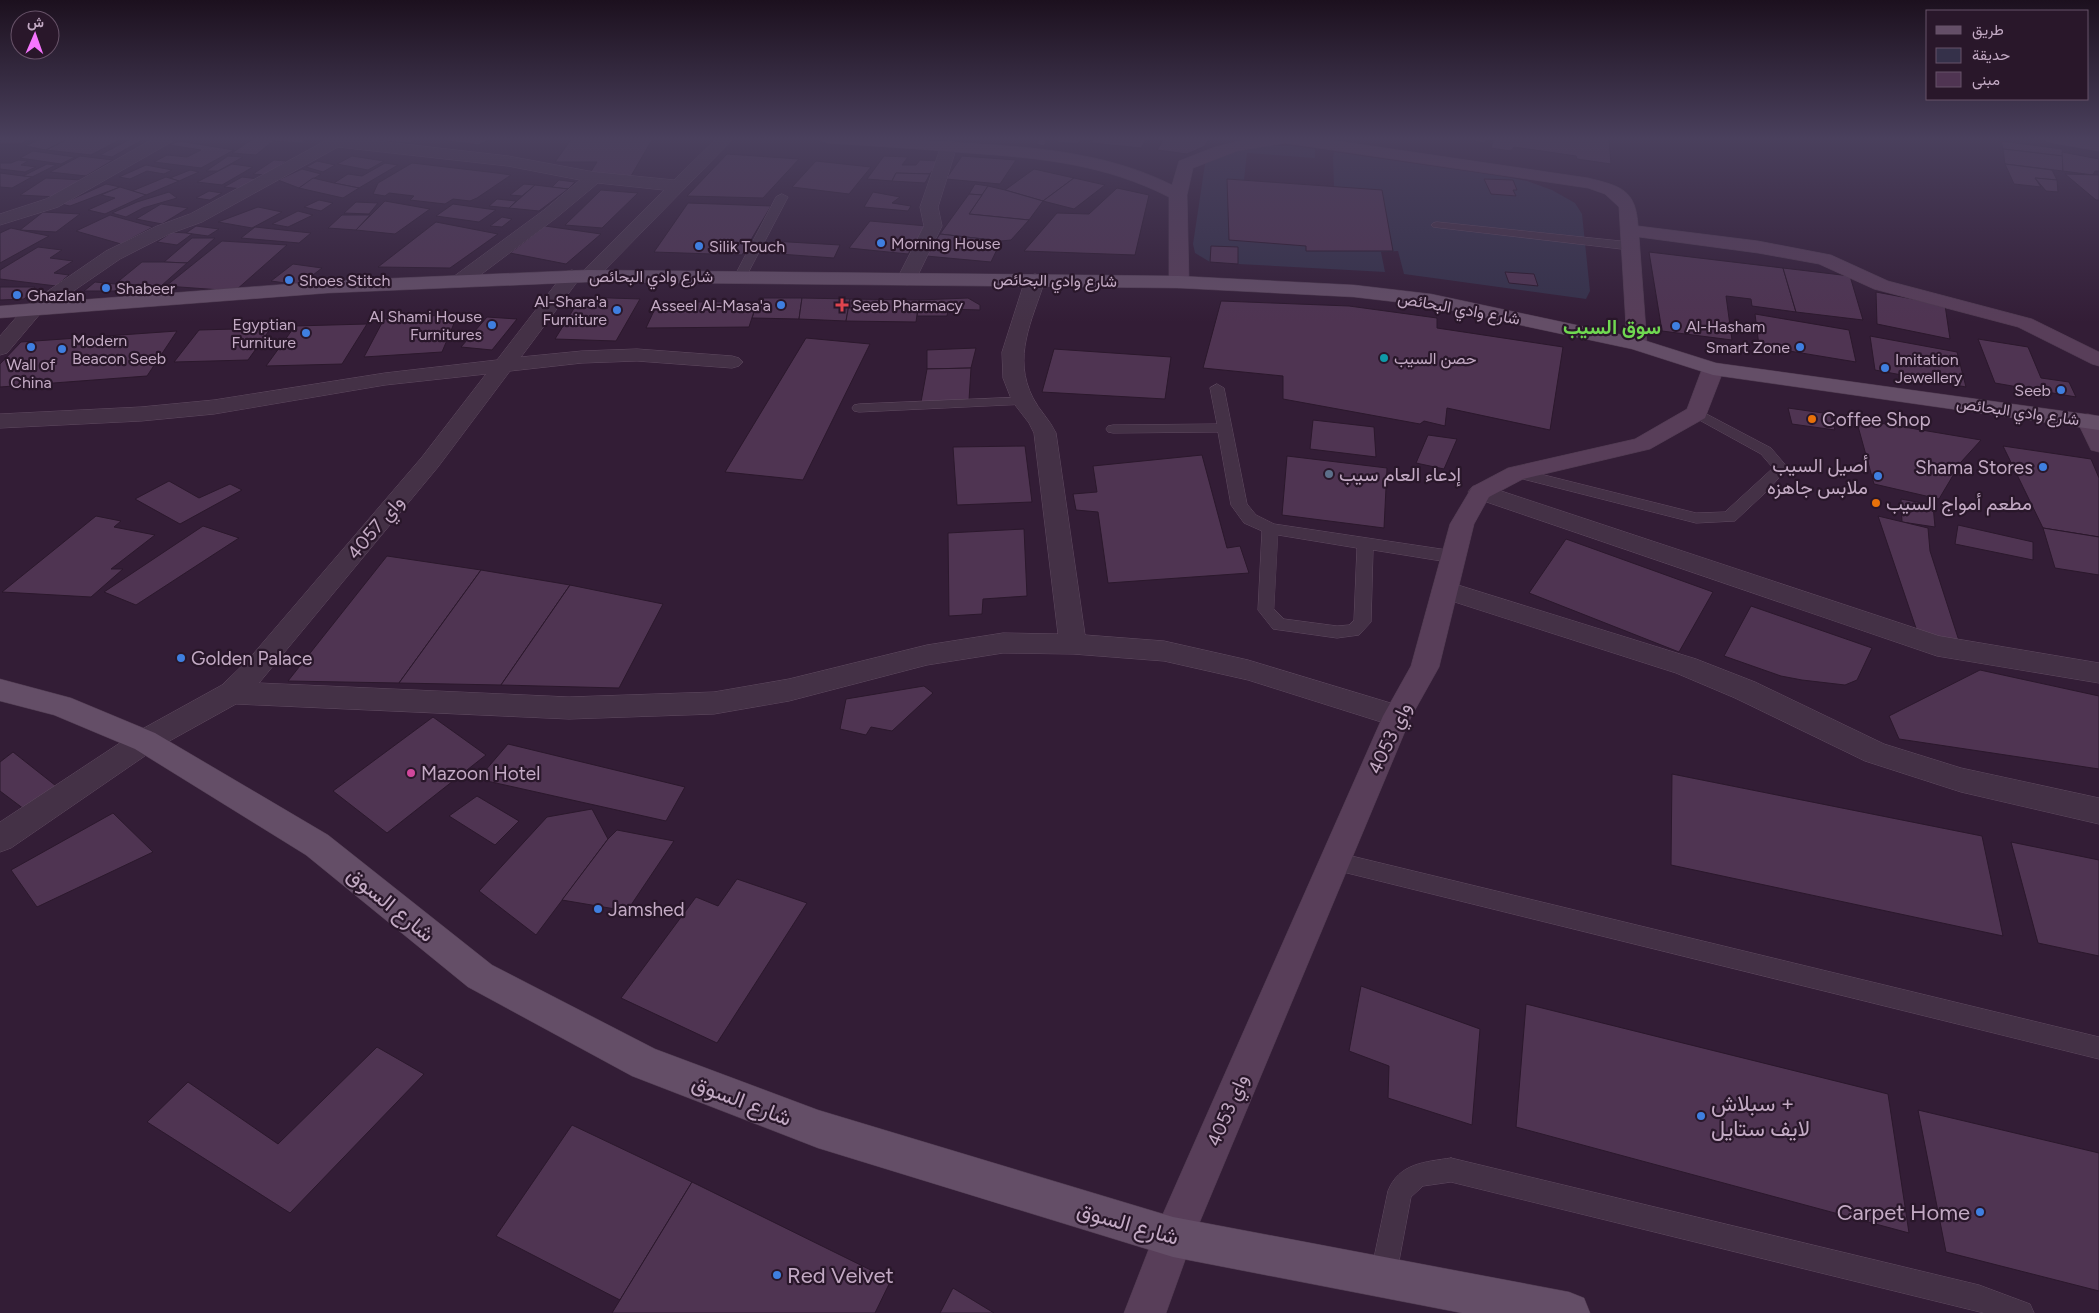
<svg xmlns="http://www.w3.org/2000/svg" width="2099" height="1313" viewBox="0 0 2099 1313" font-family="Figtree,Vazirmatn,sans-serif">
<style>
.green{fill:#35314a}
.building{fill:#4f3452;stroke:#2b182c}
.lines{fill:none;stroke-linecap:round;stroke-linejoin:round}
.lane-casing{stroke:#604b61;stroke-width:1}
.street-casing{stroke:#604b61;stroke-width:1}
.secondary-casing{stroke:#4e3a4f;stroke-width:1}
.primary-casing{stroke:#4e3a4f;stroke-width:1}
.lane{fill:#443146;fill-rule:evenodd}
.street{fill:#443146;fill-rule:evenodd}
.secondary{fill:#583e59;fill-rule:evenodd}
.primary{fill:#644e67;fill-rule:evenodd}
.shop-dot{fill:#3f7fe0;stroke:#29172a;stroke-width:2}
.health-dot{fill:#e0444e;stroke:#29172a;stroke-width:2}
.culture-dot{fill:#0f9aa8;stroke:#29172a;stroke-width:2}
.food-dot{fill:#e8710a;stroke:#29172a;stroke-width:2}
.service-dot{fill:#5c6f8a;stroke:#29172a;stroke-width:2}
.hotel-dot{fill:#d1479c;stroke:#29172a;stroke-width:2}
.labels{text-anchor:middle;stroke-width:4.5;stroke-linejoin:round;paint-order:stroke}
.far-poi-label{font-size:16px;fill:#c3aac4;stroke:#29172a;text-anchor:start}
.far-street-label{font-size:16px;fill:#c3aac4;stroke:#29172a}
.poi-label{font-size:19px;fill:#c3aac4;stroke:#29172a;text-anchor:start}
.street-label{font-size:19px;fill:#c3aac4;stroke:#29172a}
.far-district-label{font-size:20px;font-weight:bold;fill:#70d851;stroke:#29172a}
.near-street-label{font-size:22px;fill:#c3aac4;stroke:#29172a}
.near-poi-label{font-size:22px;fill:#c3aac4;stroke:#29172a;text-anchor:start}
</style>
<rect width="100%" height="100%" fill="#331d36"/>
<path class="green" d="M1264,146H1291L1315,149V158L1247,153L1244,180L1334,187L1333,158L1334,152L1500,176L1527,181L1552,190L1575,203L1582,214L1590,291L1586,299L1404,274L1398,251L1381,252L1385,272L1238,264V247L1211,246L1210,262L1195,253L1193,244L1205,164C1221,148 1244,148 1264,146Z"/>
<g class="building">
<polygon points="0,138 29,138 21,144 0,144"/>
<polygon points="43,138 57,138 55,139 66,140 46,150 25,146"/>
<polygon points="70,138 123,138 91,155 46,150"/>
<polygon points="132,138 144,139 112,157 100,155"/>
<polygon points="254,138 277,138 256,155 232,153"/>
<polygon points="277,138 307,138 302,143 272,141"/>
<polygon points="367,138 417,138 410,143 363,140"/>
<polygon points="434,138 492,138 479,145 432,139"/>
<polygon points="572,138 653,138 631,176 590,173 597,162 555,162"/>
<polygon points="898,138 929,138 927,141 896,141"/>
<polygon points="1040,138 1048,138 1044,146 1036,144"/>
<polygon points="1060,138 1083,138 1078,144 1057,142"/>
<polygon points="1094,138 1147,138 1141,148 1091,143"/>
<polygon points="1164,138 1209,138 1205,146 1187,154 1157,150"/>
<polygon points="1459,138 1487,138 1484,143"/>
<polygon points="1494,138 1609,138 1611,164 1577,159 1576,156 1514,147 1511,151 1491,148"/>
<polygon points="179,141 234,150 201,168 154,162 167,155 187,157 201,150 169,145"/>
<polygon points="2001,141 2062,149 2063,156 2003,149"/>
<polygon points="2003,149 2063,156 2063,171 2005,164"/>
<polygon points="33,151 75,157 61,164 20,158"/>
<polygon points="2062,152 2099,159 2099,171 2095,171 2093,175 2063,171"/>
<polygon points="727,154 799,159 763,198 687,196"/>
<polygon points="80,156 113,160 86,176 50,172"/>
<polygon points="228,156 243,157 218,171 206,171"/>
<polygon points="352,156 384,161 368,170 337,164"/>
<polygon points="884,156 908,157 902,165 916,165 920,160 939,161 930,174 896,173 892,181 867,179"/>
<polygon points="962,156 1016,160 1000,184 946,179"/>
<polygon points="18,160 28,161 21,165 36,167 25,172 0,169 0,163 11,163"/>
<polygon points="274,160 287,161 265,175 253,174"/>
<polygon points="317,161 335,165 323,172 306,167"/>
<polygon points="816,161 871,167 849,194 792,187"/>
<polygon points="385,163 398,165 359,188 334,183 348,174 362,176"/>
<polygon points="412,163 497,173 511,175 477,198 470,201 453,199 445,204 410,200 414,196 389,193 385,196 373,194 378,183"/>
<polygon points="47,164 56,165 32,177 23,176"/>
<polygon points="232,164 253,167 222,185 197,182"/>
<polygon points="2005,164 2052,170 2057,180 2035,178 2041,187 2014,184"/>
<polygon points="146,165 172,170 164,174 147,171 130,179 119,177"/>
<polygon points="302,169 321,174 299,188 278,180"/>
<polygon points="1034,169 1074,178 1043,201 1005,190"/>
<polygon points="190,170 199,172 179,181 170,178"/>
<polygon points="0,173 23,176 32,177 12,188 0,187"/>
<polygon points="896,173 930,174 925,183 892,181"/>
<polygon points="2065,174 2099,175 2099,200 2096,200"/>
<polygon points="166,177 179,181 146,195 132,191"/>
<polygon points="242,177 259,179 242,189 224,187"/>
<polygon points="46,178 82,180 56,197 20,195"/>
<polygon points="313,178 334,183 359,188 343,198 299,188"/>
<polygon points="1074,178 1105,185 1074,209 1043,201"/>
<polygon points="2035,178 2057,180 2058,192 2046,191"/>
<polygon points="1227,179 1382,190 1393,251 1306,251 1306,246 1229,240"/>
<polygon points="1484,179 1513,180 1517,190 1513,190 1516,196 1491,194"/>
<polygon points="559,180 575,182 568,189 552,187"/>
<polygon points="106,184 120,187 70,206 61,204"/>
<polygon points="524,184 535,185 522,196 510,195"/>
<polygon points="975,184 988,186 982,195 969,194"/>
<polygon points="535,185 568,189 539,211 509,208"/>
<polygon points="988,186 1005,190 1043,201 1029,220 969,214"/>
<polygon points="120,187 146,195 105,214 88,210 115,198 101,195"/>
<polygon points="1117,188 1149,195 1135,255 1024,251 1057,213 1089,214"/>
<polygon points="601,190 638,193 602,228 565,225"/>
<polygon points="209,191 222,193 210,200 196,198"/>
<polygon points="169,192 177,198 143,208 126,217 112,213 137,202"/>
<polygon points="873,192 900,197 892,203 911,206 908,211 864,207"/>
<polygon points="969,194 982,195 969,214 1029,220 1011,240 1001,241 940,234"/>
<polygon points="497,199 516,201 509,208 489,206"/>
<polygon points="319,200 333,203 321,211 304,207"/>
<polygon points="385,201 430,209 395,234 356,230"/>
<polygon points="356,202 378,203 369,214 344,213"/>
<polygon points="688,203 771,206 742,255 654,252"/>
<polygon points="161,204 188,208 162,224 136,219"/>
<polygon points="453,204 496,210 479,222 436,216"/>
<polygon points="258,207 282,212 252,228 218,222"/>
<polygon points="298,211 313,215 288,227 272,224"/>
<polygon points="43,212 80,214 56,232 20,230"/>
<polygon points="110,215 153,227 121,244 76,231"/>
<polygon points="342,215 370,215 356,230 328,228"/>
<polygon points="502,217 512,219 502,227 490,226"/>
<polygon points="870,221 927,226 908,254 849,248"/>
<polygon points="436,222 498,234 450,268 378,267"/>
<polygon points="196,226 219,229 208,236 186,233"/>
<polygon points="545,226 601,234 566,264 510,253"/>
<polygon points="255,227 311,233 299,243 241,238"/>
<polygon points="11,228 20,230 49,236 0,263 0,233"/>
<polygon points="172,232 186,233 192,234 177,245 157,242"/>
<polygon points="940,234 1001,241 991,262 926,256"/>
<polygon points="192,238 215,238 187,263 164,262"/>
<polygon points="222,241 287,245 235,291 166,286"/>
<polygon points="772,241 840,245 834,258 766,253"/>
<polygon points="1211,246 1238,247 1238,264 1210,262"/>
<polygon points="38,247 62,250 50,258 73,261 54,273 69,275 56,286 0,279 0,270"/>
<polygon points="1649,252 1783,268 1796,312 1752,306 1751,299 1726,296 1732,340 1662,331"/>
<polygon points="142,262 164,262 187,263 161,286 115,284"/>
<polygon points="293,264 322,268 300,285 271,281"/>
<polygon points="1783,268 1850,276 1863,320 1796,312"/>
<polygon points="1505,272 1534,274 1538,286 1509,283"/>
<polygon points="95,282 115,284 143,285 136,291 84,291"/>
<polygon points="0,287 35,287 24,299 0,300"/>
<polygon points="1876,292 1945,305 1950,339 1877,324"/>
<polygon points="581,297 640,299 616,341 555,339"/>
<polygon points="759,298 802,298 799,319 752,318"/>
<polygon points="802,298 850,299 846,321 799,319"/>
<polygon points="968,298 980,305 980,310 948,309 947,316 917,316 919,300"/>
<polygon points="850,299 919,300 916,322 846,321"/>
<polygon points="1221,301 1349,306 1437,318 1437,328 1563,347 1550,430 1447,408 1445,426 1424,421 1420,424 1283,399 1283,376 1203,368"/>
<polygon points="658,302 757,302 749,327 646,328"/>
<polygon points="458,314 442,352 364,357 384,319"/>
<polygon points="1755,314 1849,330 1856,362 1759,346"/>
<polygon points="487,317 517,319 492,350 461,347"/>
<polygon points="367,324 342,364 266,366 295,326"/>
<polygon points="271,328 248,360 174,362 199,330"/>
<polygon points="177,331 147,376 0,387 0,364 21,342"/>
<polygon points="1870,336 1957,352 1966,387 1875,370"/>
<polygon points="806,338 870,344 803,480 725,472"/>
<polygon points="1978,339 2028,347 2041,378 2069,382 2076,397 1995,383"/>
<polygon points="976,348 971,368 927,369 927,350"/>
<polygon points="1054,349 1171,357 1165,399 1042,392"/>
<polygon points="971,368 969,400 921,402 927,369"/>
<polygon points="1788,408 1830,414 1835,430 1792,424"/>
<polygon points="1856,419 1981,440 1961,462 1939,499 1874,484"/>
<polygon points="1313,420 1374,427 1376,457 1310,449"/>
<polygon points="1428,435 1457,439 1444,469 1416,463"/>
<polygon points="1025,446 1032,502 957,505 953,447"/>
<polygon points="2003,446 2091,459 2099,478 2099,537 2043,528"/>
<polygon points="1202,455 1227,548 1240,546 1249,573 1108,583 1098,512 1076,510 1073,494 1097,492 1093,466"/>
<polygon points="1287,456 1387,468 1384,528 1282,515"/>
<polygon points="169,481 199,498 230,484 242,490 180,524 135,499"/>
<polygon points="1901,499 1933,505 1935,527 1902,522"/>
<polygon points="96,516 121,521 114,527 155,535 111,569 123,569 91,597 2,592"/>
<polygon points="1878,516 1928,528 1930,551 1960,644 1919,637"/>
<polygon points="1958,525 2033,542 2033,560 1955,544"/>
<polygon points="203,526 239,538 136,605 104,592"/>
<polygon points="2043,528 2099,537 2099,575 2055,568"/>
<polygon points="1024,529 1027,596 983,599 982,614 949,616 948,533"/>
<polygon points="1566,539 1713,592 1679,652 1529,593"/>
<polygon points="387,556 481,570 399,683 288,681"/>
<polygon points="481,570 570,585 501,685 399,683"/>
<polygon points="570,585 663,604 619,688 501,685"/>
<polygon points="1751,606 1872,648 1857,680 1845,685 1802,680 1781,676 1724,656"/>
<polygon points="1980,670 2099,696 2099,769 1899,739 1889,716"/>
<polygon points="924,686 933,693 892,731 871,727 866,735 840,729 846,699"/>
<polygon points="433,717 486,755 387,833 333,791"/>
<polygon points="508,744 685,787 666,821 478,779"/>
<polygon points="13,752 65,793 32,815 0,791 0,762"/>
<polygon points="1672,774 1982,836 2003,936 1671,865"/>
<polygon points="477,796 519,821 495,845 449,816"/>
<polygon points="592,809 608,839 536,935 479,891 547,817"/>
<polygon points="113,813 153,852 37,907 11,870"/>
<polygon points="617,830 674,841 627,911 562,900 608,839"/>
<polygon points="2011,842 2099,860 2099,956 2038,943"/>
<polygon points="737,879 807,903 717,1043 621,998 696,897 718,906"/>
<polygon points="1361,986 1480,1029 1472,1125 1388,1098 1389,1066 1349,1051"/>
<polygon points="1526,1004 1888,1094 1909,1233 1516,1127"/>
<polygon points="377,1047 424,1074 290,1213 147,1122 188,1082 278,1144"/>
<polygon points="1918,1110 2099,1153 2099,1291 1946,1252"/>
<polygon points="572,1125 692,1182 620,1300 496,1236"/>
<polygon points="692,1182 891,1280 875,1313 612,1313"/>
<polygon points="953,1288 994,1313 940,1313"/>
</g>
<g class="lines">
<g class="lane-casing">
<g id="lane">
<polygon points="782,194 788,197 746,277 740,281 736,280 734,277 776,197"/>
<polygon points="1437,222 1630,242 1636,246 1630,250 1433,227 1431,225 1433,223"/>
<path d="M1217,384L1224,388L1247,504L1256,515L1274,524L1454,551L1460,553L1462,557L1460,561L1454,563L1373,550L1371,622L1359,635L1337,638L1273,629L1258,610L1262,531L1244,523L1231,505L1218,432L1113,433L1108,432L1106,429L1108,426L1113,425L1217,424L1210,388ZM1278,535L1357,548L1354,620L1349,625L1337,626L1284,619L1274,609Z"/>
<polygon points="1023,397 1028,398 1030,401 1028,404 859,412 854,411 852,408 854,405 859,404"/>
<polygon points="1697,409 1771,448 1788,468 1766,492 1735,521 1696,523 1511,476 1509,473 1511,470 1516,468 1696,513 1725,512 1773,468 1761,454 1692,416 1690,413 1692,410"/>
<polygon points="1335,852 2099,1037 2099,1059 1335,870 1328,867 1325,861 1328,855"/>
<path d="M1451,1158L1979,1285L2030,1304L2034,1313H1984L1451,1182L1423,1186L1411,1197L1396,1277L1392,1286L1383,1290L1374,1286L1370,1277L1388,1191C1399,1163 1425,1162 1451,1158Z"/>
</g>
</g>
<g class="street-casing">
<g id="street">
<polygon points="155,138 175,138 173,141 58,207 0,225 0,214 46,199"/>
<path d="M331,138H351L508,156L594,172L674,180L717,138H734L595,280L588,282L580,278L521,357L582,351L637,349L732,356L739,358L743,362L739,366L732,368L637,361L582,363L510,371L438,467L259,683L569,697L714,692L789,679L927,645L1003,633L1058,634L1034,433L1029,423L1012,401L1003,378L1002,352L1025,280L1028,276L1035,274L1042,276L1045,280C1032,321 1012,357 1033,398C1039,410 1050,420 1056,433L1085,635L1164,641L1248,660L1407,708L1411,716L1407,724L1397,727L1248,680L1164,661L1073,654L1003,653L927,665L789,701L714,714L569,719L236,704L155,749L11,848L0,852V822L135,733L222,685L248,660L422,457L486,374L385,385L214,414L141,421L0,428V414L141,407L214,400L385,373L497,360L565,272L572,270L580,274L664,190L598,183L556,218L467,285L460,287L453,285L450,281L453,277L544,210L580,180L508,166L338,147L202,222L169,234L120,259L40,314L7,353L0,355V336L26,306L106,251L157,226L190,214Z"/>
<polygon points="949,141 955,142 957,146 938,207 942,226 914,283 907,285 900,283 897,279 924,226 920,207 941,146 943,142"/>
<polygon points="1480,484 1939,636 2099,663 2099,683 1937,656 1472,497 1468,492 1472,487"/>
<polygon points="1445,581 1696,659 1755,682 1884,744 1961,768 2099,798 2099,824 1961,792 1865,761 1735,698 1676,673 1436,596 1432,590 1436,584"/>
</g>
</g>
<g class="secondary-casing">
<g id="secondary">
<path d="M820,138C873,138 926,140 980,144C1045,148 1112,155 1172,185L1179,161L1215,147L1252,138H1317L1588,178C1620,186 1636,189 1638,226L1758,241L1831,255L1888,281L2032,319L2099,352V366L2092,364L2018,327L1874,289L1819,264L1758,253L1639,237L1647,344L1644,348L1637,350L1630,348L1627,344L1619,207L1605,194L1588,188L1285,143L1237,151L1193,168L1187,195L1189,282L1186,286L1179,288L1172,286L1169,282V197C1104,164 1041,158 969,153C922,149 875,146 828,143L822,141Z"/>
<polygon points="2045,138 2081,138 2099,141 2099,151 2053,143 2047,141"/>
<polygon points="1713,363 1721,364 1724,369 1705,418 1650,449 1523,479 1489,497 1474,524 1439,667 1411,717 1193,1238 1166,1313 1124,1313 1159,1223 1383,716 1411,666 1450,524 1472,487 1508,468 1635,439 1687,409 1702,369 1705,364"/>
<polygon points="2088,414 2096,416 2099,421 2099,452 2091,450 2077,421 2080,416"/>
</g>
</g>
<g class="primary-casing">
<g id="primary">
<polygon points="588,270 1179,276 1354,285 1431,294 1637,338 1716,363 2099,416 2099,430 1713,375 1632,349 1431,306 1354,297 1179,288 588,282 328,293 0,318 0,306 328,281"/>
<polygon points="0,679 71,698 155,733 328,835 492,965 655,1049 818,1110 1173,1217 1569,1292 1584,1298 1590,1313 1462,1313 1173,1257 818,1148 632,1076 468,987 306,855 135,749 54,715 0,701"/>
</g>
</g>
<use href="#lane" class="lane"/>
<use href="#street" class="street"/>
<use href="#secondary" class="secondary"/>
<use href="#primary" class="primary"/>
</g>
<linearGradient id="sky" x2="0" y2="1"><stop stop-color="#1c101e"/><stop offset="0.43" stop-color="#4a405d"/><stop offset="1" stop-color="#4a405d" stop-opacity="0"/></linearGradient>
<rect width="2099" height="322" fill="url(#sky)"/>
<g class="shop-dot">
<circle cx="881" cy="243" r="5"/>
<circle cx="699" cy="246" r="5"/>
<circle cx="289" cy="280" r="5"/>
<circle cx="106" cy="288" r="5"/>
<circle cx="17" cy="295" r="5"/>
<circle cx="781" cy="305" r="5"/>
<circle cx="617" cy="310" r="5"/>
<circle cx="492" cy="325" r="5"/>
<circle cx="1676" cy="326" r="5"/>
<circle cx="306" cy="333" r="5"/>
<circle cx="31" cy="347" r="5"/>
<circle cx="1800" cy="347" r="5"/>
<circle cx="62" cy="349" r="5"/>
<circle cx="1885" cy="368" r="5"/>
<circle cx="2061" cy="390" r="5"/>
<circle cx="2043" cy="467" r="5"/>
<circle cx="1878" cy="476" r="5"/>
<circle cx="181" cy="658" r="5"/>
<circle cx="598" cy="909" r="5"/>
<circle cx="1701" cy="1116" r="5"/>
<circle cx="1980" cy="1212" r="5"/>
<circle cx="777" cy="1275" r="5"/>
</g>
<path class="health-dot" d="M839.5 297.5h5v5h5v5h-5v5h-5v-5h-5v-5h5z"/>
<circle class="culture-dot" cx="1384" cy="358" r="5"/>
<g class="food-dot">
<circle cx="1812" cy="419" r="5"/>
<circle cx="1876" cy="503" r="5"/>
</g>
<circle class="service-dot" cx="1329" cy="474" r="5"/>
<circle class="hotel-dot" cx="411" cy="773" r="5"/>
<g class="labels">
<g class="far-poi-label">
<text x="891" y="249">Morning House</text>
<text x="709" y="252">Silik Touch</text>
<text x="299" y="286">Shoes Stitch</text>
<text x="116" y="294">Shabeer</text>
<text x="27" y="301">Ghazlan</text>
<text x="607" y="307" text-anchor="end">Al-Shara'a<tspan x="607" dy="18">Furniture</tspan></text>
<text x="771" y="311" text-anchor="end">Asseel Al-Masa'a</text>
<text x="852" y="311">Seeb Pharmacy</text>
<text x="482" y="322" text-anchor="end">Al Shami House<tspan x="482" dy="18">Furnitures</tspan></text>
<text x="296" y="330" text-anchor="end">Egyptian<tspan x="296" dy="18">Furniture</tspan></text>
<text x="1686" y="332">Al-Hasham</text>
<text x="72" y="346">Modern<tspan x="72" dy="18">Beacon Seeb</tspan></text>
<text x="1790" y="353" text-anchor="end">Smart Zone</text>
<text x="1394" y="364">حصن السيب</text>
<text x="1895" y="365">Imitation<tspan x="1895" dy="18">Jewellery</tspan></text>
<text x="31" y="370" text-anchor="middle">Wall of<tspan x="31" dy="18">China</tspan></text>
<text x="2051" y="396" text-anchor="end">Seeb</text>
</g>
<g class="far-street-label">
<text x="651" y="282">شارع وادي البحائص</text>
<text transform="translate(1055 280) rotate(1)" y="6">شارع وادي البحائص</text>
<text transform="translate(1459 308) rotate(10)" y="6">شارع وادي البحائص</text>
<text transform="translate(2018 411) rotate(8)" y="6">شارع وادي البحائص</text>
</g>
<g class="poi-label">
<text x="1822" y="426">Coffee Shop</text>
<text x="1868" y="472" text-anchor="end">أصيل السيب<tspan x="1868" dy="22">ملابس جاهزه</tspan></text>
<text x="2033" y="474" text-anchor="end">Shama Stores</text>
<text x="1339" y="481">إدعاء العام سيب</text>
<text x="1886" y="510">مطعم أمواج السيب</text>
<text x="191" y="665">Golden Palace</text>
<text x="421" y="780">Mazoon Hotel</text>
<text x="608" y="916">Jamshed</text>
</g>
<g class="street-label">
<text transform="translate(375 527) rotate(-50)" y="7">واي 4057</text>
<text transform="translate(1389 738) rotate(-65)" y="7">واي 4053</text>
<text transform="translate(1227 1110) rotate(-67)" y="7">واي 4053</text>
</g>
<g class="far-district-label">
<text x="1612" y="334">سوق السيب</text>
</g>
<g class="near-street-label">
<text transform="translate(391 904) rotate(39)" y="8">شارع السوق</text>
<text transform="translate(742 1100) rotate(21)" y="8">شارع السوق</text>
<text transform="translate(1128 1223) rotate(16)" y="8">شارع السوق</text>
</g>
<g class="near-poi-label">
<text x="1711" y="1111">سبلاش +<tspan x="1711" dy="25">لايف ستايل</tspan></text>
<text x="1970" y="1220" text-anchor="end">Carpet Home</text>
<text x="787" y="1283">Red Velvet</text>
</g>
</g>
<rect x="1926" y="10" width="162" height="90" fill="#29172a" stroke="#675268"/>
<rect x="1936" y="26" width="25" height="8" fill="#644e67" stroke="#675268"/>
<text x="1972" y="35" font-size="15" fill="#c3aac4">طريق</text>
<rect x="1936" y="48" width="25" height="15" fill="#35314a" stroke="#675268"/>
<text x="1972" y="60" font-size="15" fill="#c3aac4">حديقة</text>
<rect x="1936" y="72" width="25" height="15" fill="#4f3452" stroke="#675268"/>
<text x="1972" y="85" font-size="15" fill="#c3aac4">مبنى</text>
<g transform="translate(35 35) rotate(2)"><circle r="24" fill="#29172a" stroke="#675268"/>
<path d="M0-4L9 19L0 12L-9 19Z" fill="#f675fe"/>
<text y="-8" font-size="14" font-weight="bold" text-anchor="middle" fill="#c3aac4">ش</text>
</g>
</svg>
